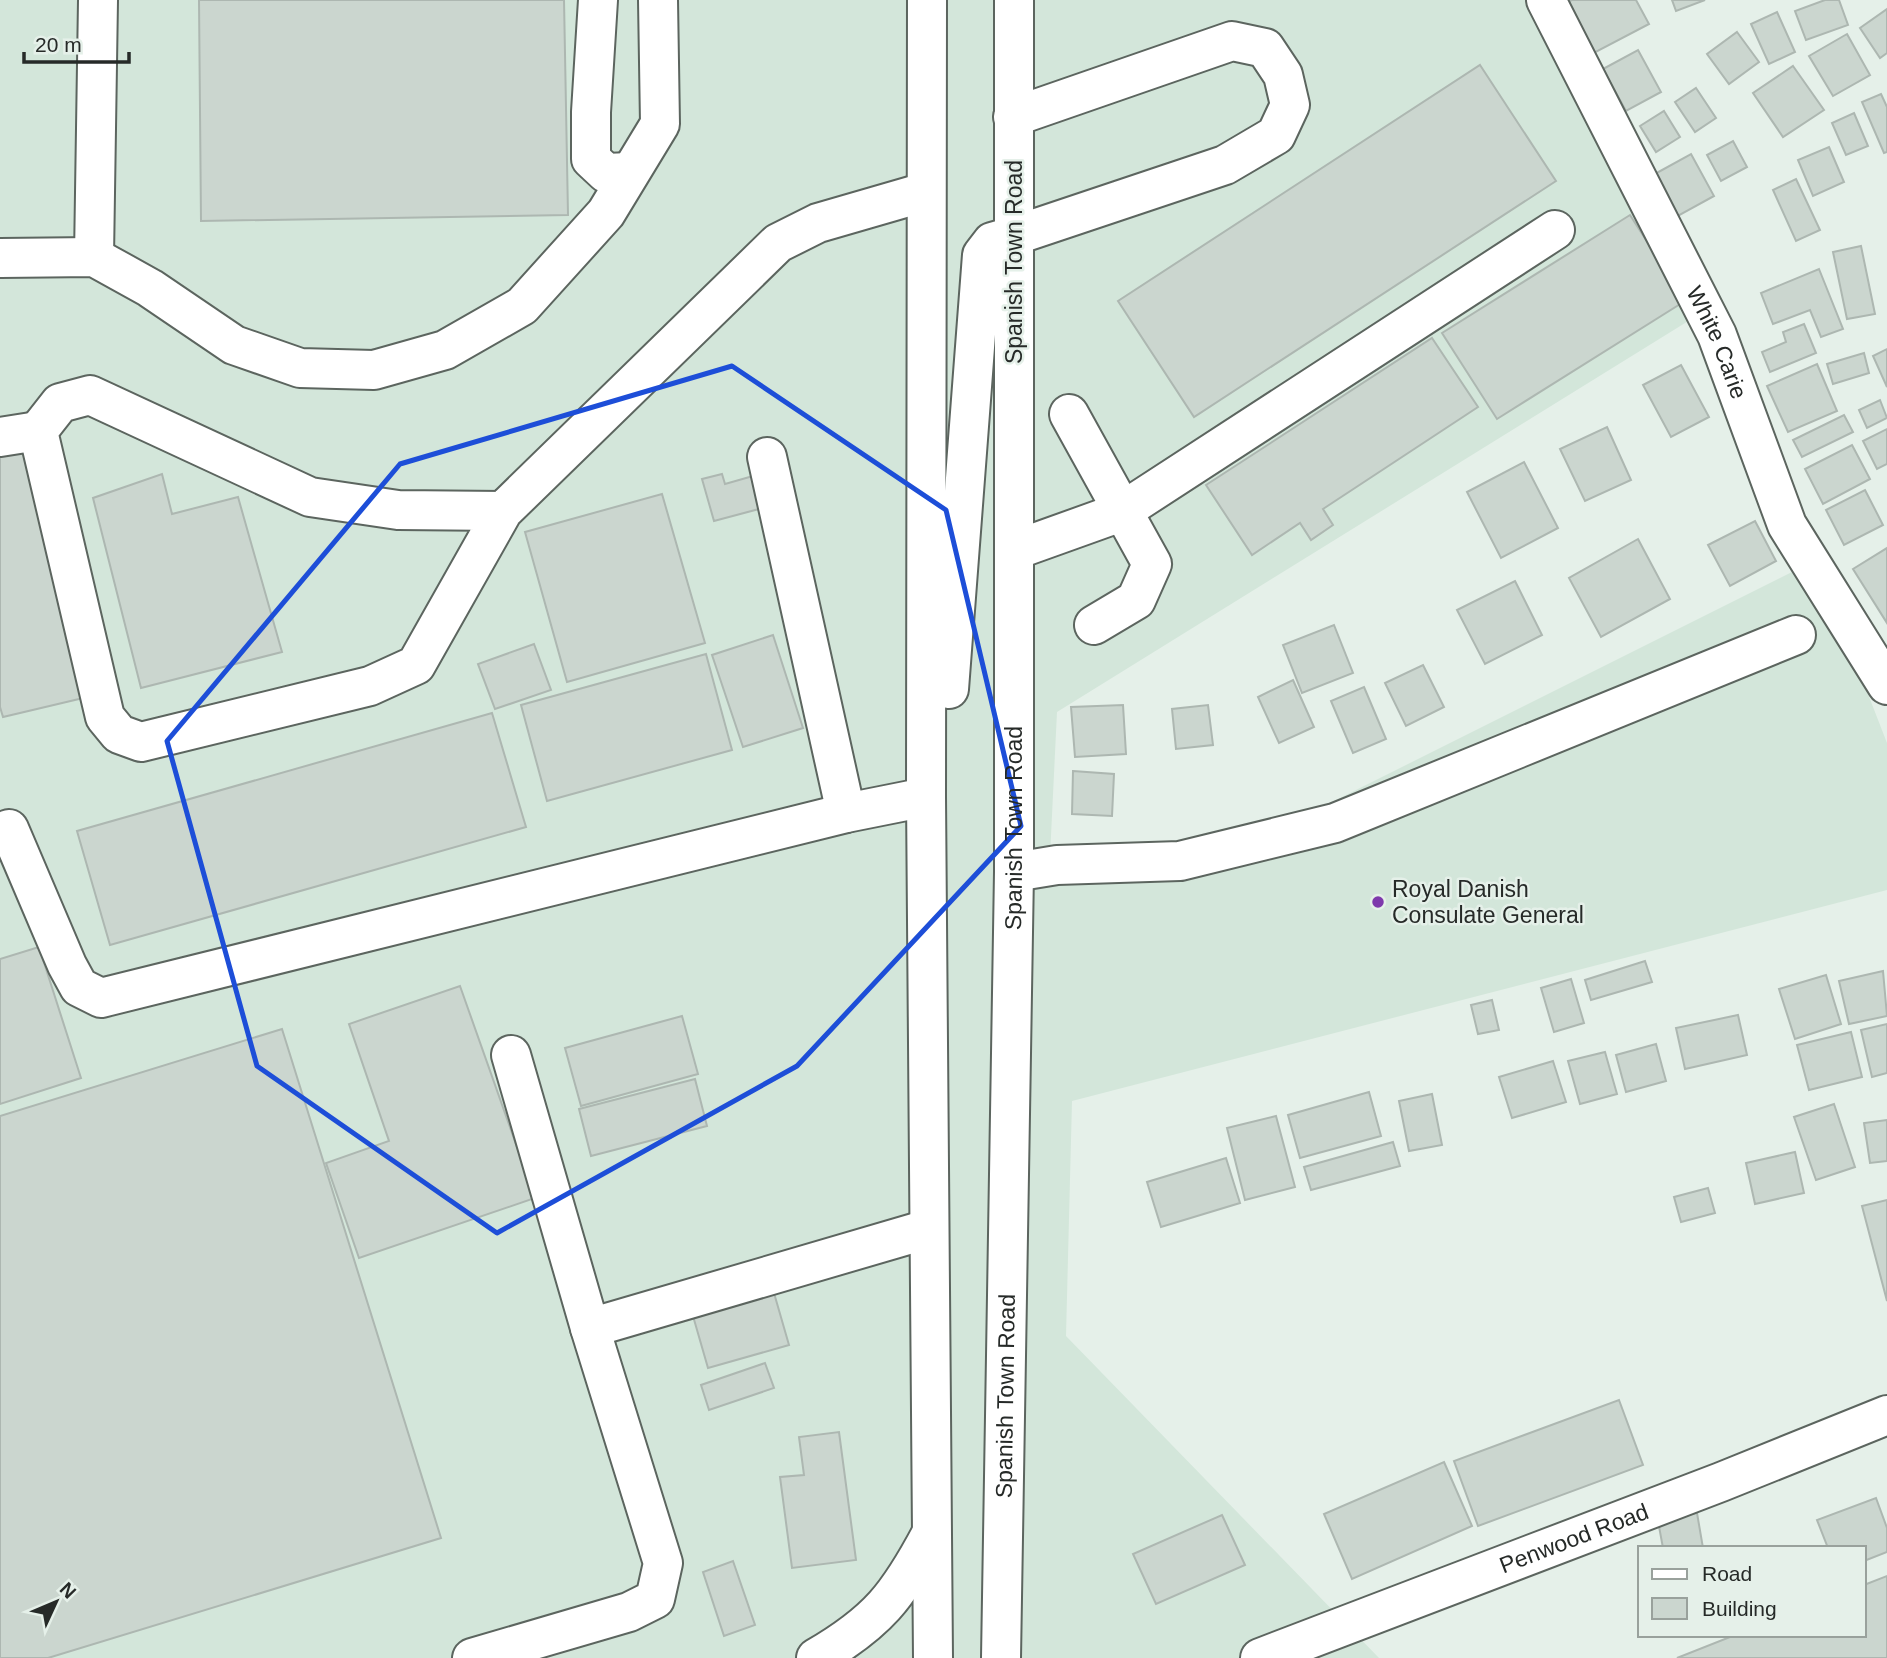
<svg xmlns="http://www.w3.org/2000/svg" width="1887" height="1658" viewBox="0 0 1887 1658" font-family="Helvetica,sans-serif">
<style>
.built{fill:#d3e6da}
.building{fill:#cbd6cf;stroke:#adb7b1;stroke-width:2}
.lines{fill:none;stroke-linecap:round;stroke-linejoin:round}
.minor-casing{stroke:#5c655f;stroke-width:42}
.highway-casing{stroke:#5c655f;stroke-width:42}
.minor{stroke:#fff;stroke-width:38}
.highway{stroke:#fff;stroke-width:38}
.marked{fill:none;stroke:#1d4ed8;stroke-width:5;stroke-linejoin:round}
.poi-dot{fill:#7e39ac;stroke:#e5f0e9;stroke-width:2.5}
.labels{text-anchor:middle;stroke-width:5;stroke-linejoin:round;paint-order:stroke}
.street-label{font-size:23px;fill:#262a28;stroke:#e5f0e9}
.poi-label{font-size:23px;fill:#262a28;stroke:#e5f0e9;text-anchor:start}
</style>
<rect width="100%" height="100%" fill="#e5f0e9"/>
<polygon class="built" points="0,0 1527,0 1698,315 1057,712 1049,877 1268,834 1816,560 1887,743 1887,890 1072,1101 1066,1336 1379,1658 0,1658"/>
<g class="building">
<polygon points="199,0 564,0 568,215 201,221"/>
<polygon points="1572,0 1636,0 1649,24 1590,55 1563,5"/>
<polygon points="1672,0 1705,0 1676,11"/>
<polygon points="1825,0 1839,0 1848,25 1806,40 1795,11"/>
<polygon points="1887,9 1887,53 1880,58 1860,28"/>
<polygon points="1777,12 1795,52 1769,64 1751,24"/>
<polygon points="1737,32 1759,62 1729,84 1707,54"/>
<polygon points="1847,34 1870,75 1833,96 1809,56"/>
<polygon points="1638,50 1661,92 1626,111 1603,69"/>
<polygon points="1480,65 1556,181 1194,417 1118,301"/>
<polygon points="1793,66 1824,110 1783,137 1753,93"/>
<polygon points="1696,88 1716,118 1695,132 1675,102"/>
<polygon points="1881,94 1887,107 1887,152 1884,153 1862,102"/>
<polygon points="1664,111 1680,137 1656,152 1640,126"/>
<polygon points="1854,113 1868,146 1846,155 1832,123"/>
<polygon points="1733,141 1747,167 1721,181 1707,155"/>
<polygon points="1829,147 1844,182 1813,196 1798,160"/>
<polygon points="1691,154 1714,196 1676,217 1653,175"/>
<polygon points="1796,179 1820,230 1796,241 1773,190"/>
<polygon points="1630,215 1685,301 1497,419 1442,333"/>
<polygon points="1861,246 1875,314 1847,319 1833,252"/>
<polygon points="1819,269 1843,329 1821,337 1810,310 1773,324 1761,293"/>
<polygon points="1804,324 1816,353 1770,372 1762,352 1786,342 1783,332"/>
<polygon points="1432,338 1478,407 1323,509 1333,525 1311,540 1300,523 1252,555 1206,485"/>
<polygon points="1887,349 1887,387 1873,356"/>
<polygon points="1864,353 1869,373 1833,384 1827,364"/>
<polygon points="1817,364 1837,411 1788,432 1767,386"/>
<polygon points="1681,365 1709,417 1671,437 1643,385"/>
<polygon points="1880,400 1887,418 1867,428 1859,410"/>
<polygon points="1844,415 1853,432 1802,457 1793,440"/>
<polygon points="1607,427 1631,480 1585,501 1560,449"/>
<polygon points="1887,429 1887,464 1877,469 1863,441"/>
<polygon points="25,439 96,695 3,717 0,707 0,447"/>
<polygon points="1852,445 1870,479 1823,504 1805,469"/>
<polygon points="1524,462 1558,528 1501,558 1467,492"/>
<polygon points="162,474 172,514 238,497 282,652 141,688 93,498"/>
<polygon points="722,474 725,484 760,474 770,506 714,521 702,479"/>
<polygon points="1865,490 1883,525 1844,545 1826,510"/>
<polygon points="662,494 705,643 567,682 525,532"/>
<polygon points="1755,521 1776,561 1730,586 1708,545"/>
<polygon points="1638,539 1670,599 1601,637 1569,578"/>
<polygon points="1887,548 1887,623 1853,569"/>
<polygon points="1515,581 1542,635 1485,664 1457,610"/>
<polygon points="1334,625 1353,673 1302,693 1283,645"/>
<polygon points="773,635 803,728 743,747 712,655"/>
<polygon points="534,644 551,690 495,709 478,664"/>
<polygon points="706,654 732,750 547,801 521,705"/>
<polygon points="1423,665 1444,707 1406,726 1385,683"/>
<polygon points="1293,680 1314,727 1279,743 1258,697"/>
<polygon points="1364,687 1386,739 1353,753 1331,701"/>
<polygon points="1123,705 1126,754 1075,757 1071,707"/>
<polygon points="1208,705 1213,745 1176,749 1172,709"/>
<polygon points="492,713 526,827 110,945 77,831"/>
<polygon points="1073,771 1114,774 1112,816 1072,814"/>
<polygon points="39,947 81,1078 0,1104 0,959"/>
<polygon points="1645,961 1652,982 1591,1000 1585,980"/>
<polygon points="1883,971 1887,1016 1849,1024 1839,981"/>
<polygon points="1826,975 1841,1024 1795,1039 1779,989"/>
<polygon points="1571,979 1584,1023 1554,1032 1541,988"/>
<polygon points="460,986 535,1198 359,1258 326,1163 389,1141 349,1024"/>
<polygon points="1492,1000 1499,1030 1478,1034 1471,1005"/>
<polygon points="1738,1015 1747,1055 1685,1069 1676,1028"/>
<polygon points="682,1016 698,1074 581,1106 565,1048"/>
<polygon points="1887,1024 1887,1073 1872,1077 1861,1030"/>
<polygon points="282,1029 441,1538 48,1658 0,1658 0,1116"/>
<polygon points="1851,1032 1862,1077 1809,1090 1797,1045"/>
<polygon points="1656,1044 1666,1081 1626,1092 1616,1055"/>
<polygon points="1605,1052 1617,1094 1580,1104 1568,1061"/>
<polygon points="1553,1061 1566,1102 1512,1118 1499,1077"/>
<polygon points="695,1079 707,1126 591,1156 579,1109"/>
<polygon points="1369,1092 1381,1136 1300,1158 1288,1115"/>
<polygon points="1432,1094 1442,1145 1409,1151 1399,1101"/>
<polygon points="1834,1104 1855,1167 1816,1180 1794,1117"/>
<polygon points="1276,1116 1295,1187 1245,1200 1227,1128"/>
<polygon points="1887,1120 1887,1161 1870,1163 1864,1123"/>
<polygon points="1393,1142 1400,1166 1311,1190 1304,1167"/>
<polygon points="1795,1152 1804,1193 1755,1204 1746,1163"/>
<polygon points="1226,1158 1240,1203 1161,1227 1147,1182"/>
<polygon points="1708,1188 1715,1213 1681,1222 1674,1197"/>
<polygon points="1887,1200 1887,1301 1862,1206"/>
<polygon points="774,1293 789,1345 708,1368 693,1316"/>
<polygon points="765,1363 774,1388 709,1410 701,1385"/>
<polygon points="1619,1400 1643,1465 1478,1526 1454,1461"/>
<polygon points="839,1432 856,1560 792,1568 780,1477 804,1475 799,1437"/>
<polygon points="1444,1462 1472,1526 1352,1579 1324,1514"/>
<polygon points="1876,1498 1887,1528 1887,1552 1864,1561 1864,1548 1828,1548 1817,1520"/>
<polygon points="1697,1513 1703,1548 1663,1548 1658,1521"/>
<polygon points="1222,1515 1245,1565 1156,1604 1133,1554"/>
<polygon points="733,1561 755,1625 724,1636 703,1572"/>
<polygon points="1887,1576 1887,1658 1677,1658 1735,1635 1864,1635 1864,1585"/>
</g>
<g class="lines">
<g class="minor-casing">
<g id="minor">
<polyline points="598,0 591,112 591,159 606,173 630,172"/>
<path id="s1" d="M1546,0L1717,335L1787,525L1887,685"/>
<polyline points="1013,236 1225,165 1276,135 1290,105 1283,75 1265,48 1232,41 1013,117"/>
<polyline points="94,257 98,0"/>
<polyline points="0,258 94,257 150,288 234,345 300,368 374,370 445,350 522,306 606,213 660,124 658,0"/>
<polyline points="1069,414 1152,564 1136,600 1094,625"/>
<polyline points="0,437 38,431"/>
<polyline points="767,457 846,813"/>
<polyline points="503,511 398,510 310,497 90,395 60,403 38,431 105,717 119,734 141,742 370,686 416,665 503,511 778,243 818,223 925,192"/>
<polyline points="1015,550 1121,512 1555,230"/>
<polyline points="9,829 67,965 79,987 101,998 846,813 926,797"/>
<polyline points="1014,872 1057,865 1180,861 1335,823 1796,635"/>
<polyline points="511,1055 590,1328 928,1229"/>
<polyline points="472,1658 629,1612 655,1599 663,1563 590,1328"/>
<path id="s2" d="M1260,1658L1721,1482L1887,1415"/>
</g>
</g>
<g class="highway-casing">
<g id="highway">
<polyline points="927,0 926,797 933,1658"/>
<polyline points="949,689 982,255 992,242 1013,236"/>
<path d="M816,1658C878,1622 898,1596 931,1534"/>
<path id="s3" d="M1001,1658L1014,872V0"/>
</g>
</g>
<use href="#minor" class="minor"/>
<use href="#highway" class="highway"/>
</g>
<path class="marked" d="M732,366L946,510L1021,826L797,1066L497,1233L257,1066L167,741L400,464Z"/>
<circle class="poi-dot" cx="1378" cy="902" r="7"/>
<g class="labels">
<g class="street-label">
<text transform="translate(1014 262) rotate(-90)" y="8">Spanish Town Road</text>
<text dy="8" stroke="none"><textPath href="#s1" startOffset="383">White Carie</textPath></text>
<text dy="8" stroke="none"><textPath href="#s3" startOffset="830">Spanish Town Road</textPath></text>
<text dy="8" stroke="none"><textPath href="#s3" startOffset="262">Spanish Town Road</textPath></text>
<text dy="8" stroke="none"><textPath href="#s2" startOffset="336">Penwood Road</textPath></text>
</g>
<g class="poi-label">
<text x="1392" y="897">Royal Danish<tspan x="1392" dy="26">Consulate General</tspan></text>
</g>
</g>
<rect x="1638" y="1546" width="228" height="91" fill="#e5f0e9" stroke="#99a19c" stroke-width="2"/>
<rect x="1652" y="1569" width="35" height="10" fill="#ffffff" stroke="#99a19c" stroke-width="2"/>
<text x="1702" y="1581" font-size="21" fill="#262a28">Road</text>
<rect x="1652" y="1598" width="35" height="21" fill="#cbd6cf" stroke="#99a19c" stroke-width="2"/>
<text x="1702" y="1616" font-size="21" fill="#262a28">Building</text>
<g transform="translate(56 1602) rotate(46)" stroke="#e5f0e9" stroke-width="5" paint-order="stroke">
<path d="M0-5L12 26L0 18L-12 26Z" fill="#262a28"/>
<text y="-10" font-size="19" font-weight="bold" text-anchor="middle" fill="#262a28">N</text>
</g>
<path d="M24 52v10h105v-10" fill="none" stroke="#262a28" stroke-width="3.5"/>
<text x="35" y="52" font-size="21" fill="#262a28" stroke="#e5f0e9" stroke-width="5" paint-order="stroke">20 m</text>
</svg>
